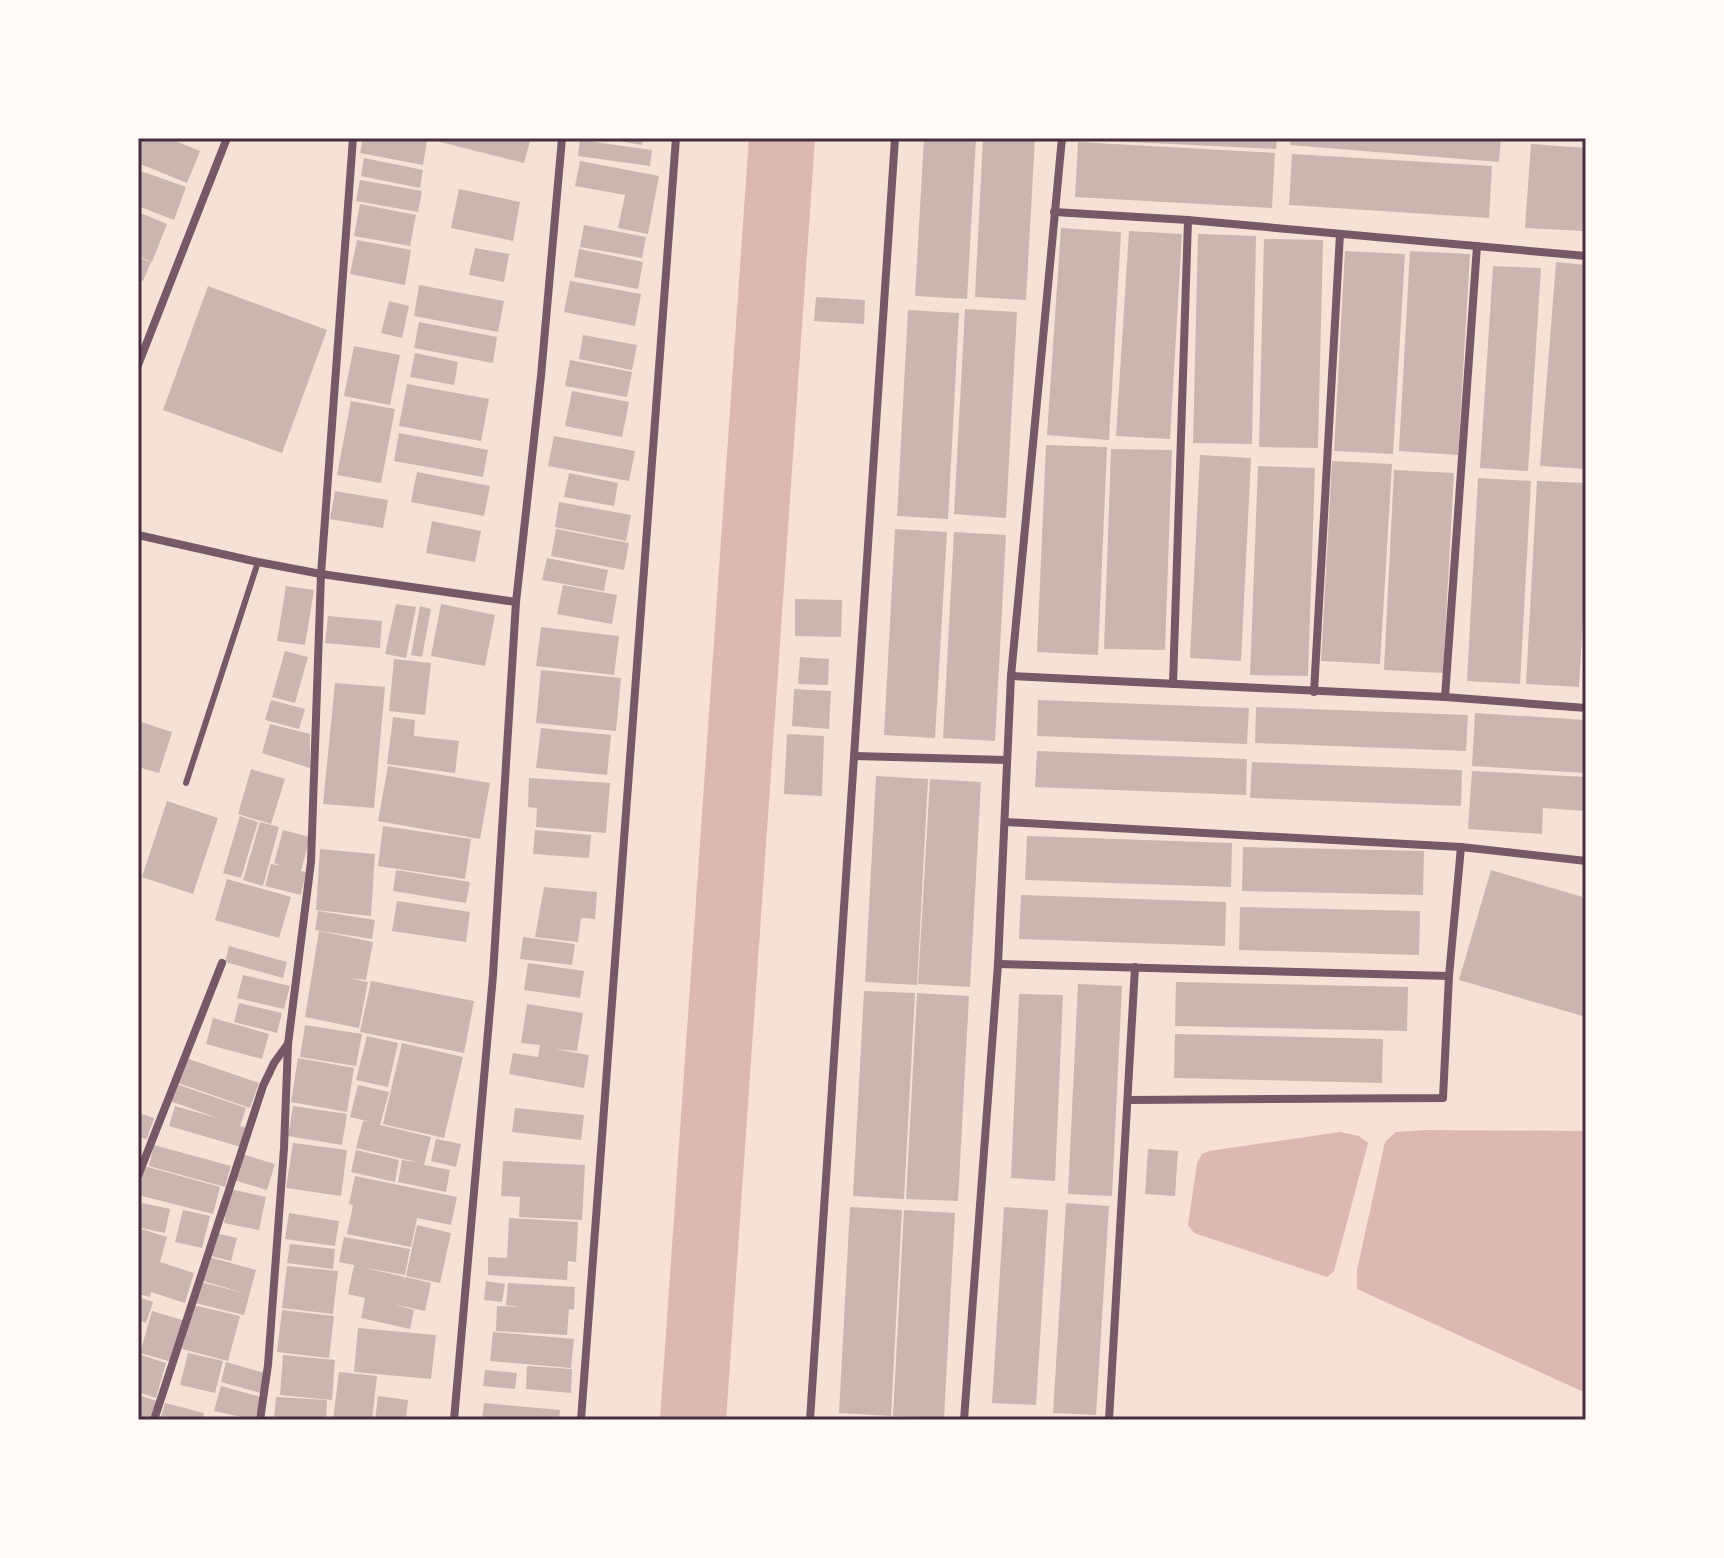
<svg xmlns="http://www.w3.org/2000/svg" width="1724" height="1558" viewBox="0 0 1724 1558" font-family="'Varela Round',sans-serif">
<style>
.water{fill:#dcb8b0}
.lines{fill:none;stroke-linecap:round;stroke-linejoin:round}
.river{stroke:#dcb8b0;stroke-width:66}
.building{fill:#ccb4b1}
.service{stroke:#755966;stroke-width:6}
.minor{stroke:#755966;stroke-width:8}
.neatline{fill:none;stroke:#4a2c40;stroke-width:3}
</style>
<rect width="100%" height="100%" fill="#f7e1d7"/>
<g class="water">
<polygon points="1424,1130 1586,1131 1586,1393 1357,1289 1357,1270 1385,1142 1396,1132"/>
<polygon points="1340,1132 1359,1136 1368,1143 1334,1271 1327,1277 1194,1233 1188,1225 1197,1163 1202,1154 1209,1151"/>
</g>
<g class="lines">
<polyline class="river" points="693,1420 782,138"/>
</g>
<g class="building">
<polygon points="138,138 168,138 200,151 187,183 138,163"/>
<polygon points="363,138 410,138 427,141 423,165 360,153"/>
<polygon points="436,138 531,138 524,163 436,141"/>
<polygon points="601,138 643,138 642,145"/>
<polygon points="924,138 976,138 967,299 915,296"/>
<polygon points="983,138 1035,138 1026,300 975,297"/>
<polygon points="1086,138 1277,138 1276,149 1086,140"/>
<polygon points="1291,138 1501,138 1499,162 1290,145"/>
<polygon points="580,140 652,150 650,166 578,156"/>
<polygon points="1078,142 1275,153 1272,208 1075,197"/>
<polygon points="1531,144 1586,148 1583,231 1525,228"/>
<polygon points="1292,154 1492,166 1489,218 1289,205"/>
<polygon points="364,158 423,170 420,188 361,176"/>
<polygon points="580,161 659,176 648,234 618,228 625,195 575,186"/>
<polygon points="138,170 186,187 174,220 138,206"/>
<polygon points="360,180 422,191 418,212 356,201"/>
<polygon points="459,189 520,202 513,241 451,228"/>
<polygon points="360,204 416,215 410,246 354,236"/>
<polygon points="138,212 167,224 152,262 138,256"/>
<polygon points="584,225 646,237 642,258 580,247"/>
<polygon points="1061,228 1121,232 1109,440 1047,435"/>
<polygon points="1129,231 1182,234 1170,439 1116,436"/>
<polygon points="1198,234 1256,236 1252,444 1193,443"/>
<polygon points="1264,239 1323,240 1318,448 1259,447"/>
<polygon points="357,240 411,250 405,285 350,274"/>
<polygon points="475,248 509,254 504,282 469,275"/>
<polygon points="579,249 643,262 638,289 574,277"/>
<polygon points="1345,251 1405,254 1393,454 1334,451"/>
<polygon points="1410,251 1470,254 1458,455 1399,451"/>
<polygon points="138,257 151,262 143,281 138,279"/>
<polygon points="1556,262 1586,265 1586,469 1540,466"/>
<polygon points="1493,266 1541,268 1528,471 1480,468"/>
<polygon points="570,281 641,294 635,326 564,312"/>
<polygon points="419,285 504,301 498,332 414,316"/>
<polygon points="208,286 327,330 282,453 163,410"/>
<polygon points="816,297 865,300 864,324 814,321"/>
<polygon points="389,301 409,306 402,338 381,333"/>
<polygon points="965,309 1017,312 1006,518 954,514"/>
<polygon points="908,310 959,313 948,519 897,516"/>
<polygon points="419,322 497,337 493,363 414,348"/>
<polygon points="583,335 637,345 632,370 579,359"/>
<polygon points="354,346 400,355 390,405 344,396"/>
<polygon points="415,353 458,362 454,385 410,377"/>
<polygon points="570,360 632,372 627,397 565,386"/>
<polygon points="407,384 489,399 481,441 399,426"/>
<polygon points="572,391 629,402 622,437 565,426"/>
<polygon points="351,401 395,409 381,483 337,475"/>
<polygon points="399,433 488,450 483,477 394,461"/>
<polygon points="554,436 635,451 629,481 548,466"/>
<polygon points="1046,445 1107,447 1098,655 1037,652"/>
<polygon points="1111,449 1172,450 1165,650 1104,649"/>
<polygon points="1200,455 1251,458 1241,661 1190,658"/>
<polygon points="1332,461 1392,464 1380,664 1321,661"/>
<polygon points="1258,466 1315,468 1308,676 1250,675"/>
<polygon points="1394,470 1454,473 1443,673 1384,670"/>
<polygon points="417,472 490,486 484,516 411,502"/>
<polygon points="569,473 618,483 614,506 564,497"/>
<polygon points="1478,478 1531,481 1520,684 1467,681"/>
<polygon points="1537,481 1586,483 1586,562 1579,687 1526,684"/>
<polygon points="335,491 388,500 383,528 330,519"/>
<polygon points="559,502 631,515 626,541 555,527"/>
<polygon points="432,521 481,531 475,562 426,553"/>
<polygon points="556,529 629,543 624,570 551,556"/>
<polygon points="895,529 947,532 935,738 884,735"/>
<polygon points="954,532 1006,535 995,741 943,738"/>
<polygon points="547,558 608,570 604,591 542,580"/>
<polygon points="563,585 617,595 612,624 557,614"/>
<polygon points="286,586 314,590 305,645 277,641"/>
<polygon points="795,599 842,600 841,637 795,636"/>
<polygon points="396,604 416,607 406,658 385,654"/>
<polygon points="441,604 495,615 485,666 431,656"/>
<polygon points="420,606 431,609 422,657 411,655"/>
<polygon points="328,616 382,621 380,648 325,643"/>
<polygon points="541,627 619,636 614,675 536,666"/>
<polygon points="285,651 308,657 295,703 272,697"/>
<polygon points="800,657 829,659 828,685 798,684"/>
<polygon points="394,659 431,663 425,715 389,711"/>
<polygon points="541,670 621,678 616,731 536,723"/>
<polygon points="335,683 385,687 374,808 323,804"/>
<polygon points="794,689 831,691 829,729 792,726"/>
<polygon points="271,700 305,709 299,729 265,720"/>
<polygon points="1038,700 1249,708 1247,744 1037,736"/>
<polygon points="1256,707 1468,715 1466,751 1255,743"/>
<polygon points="1475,713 1586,720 1586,773 1472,766"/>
<polygon points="393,717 415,720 414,736 459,741 455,773 387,764"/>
<polygon points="138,721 172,732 159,773 138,767"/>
<polygon points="270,724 310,734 310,768 262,753"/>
<polygon points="541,728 611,735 607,775 536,768"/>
<polygon points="787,734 824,736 822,796 784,794"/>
<polygon points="1037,751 1247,759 1246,795 1035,787"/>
<polygon points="1252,762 1462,770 1461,806 1250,798"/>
<polygon points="388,766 490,783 480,839 378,821"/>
<polygon points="251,769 285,779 271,824 238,814"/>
<polygon points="1472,771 1586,777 1586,811 1543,808 1542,834 1468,829"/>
<polygon points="876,776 928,779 917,985 865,982"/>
<polygon points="529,778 610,783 606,833 536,827 537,808 528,807"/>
<polygon points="930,779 981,782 970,987 918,984"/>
<polygon points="167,801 218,818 193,894 142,877"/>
<polygon points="240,816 258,822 241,878 223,873"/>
<polygon points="260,822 279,827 263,886 243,880"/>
<polygon points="383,826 471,839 465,879 378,866"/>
<polygon points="283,830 310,837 301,871 306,872 301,895 265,886 271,864 282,866 274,863"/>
<polygon points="535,830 591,835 589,858 533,854"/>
<polygon points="1027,836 1232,843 1231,887 1025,880"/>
<polygon points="1243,847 1424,851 1423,895 1242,891"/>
<polygon points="320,849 375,854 371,916 316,910"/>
<polygon points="396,870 470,882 466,903 393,891"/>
<polygon points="1491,870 1586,898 1586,1017 1459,980"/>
<polygon points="227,879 291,897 279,938 215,920"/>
<polygon points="544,887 597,892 595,919 581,918 578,942 535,937"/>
<polygon points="1021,895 1226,902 1225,946 1019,939"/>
<polygon points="397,901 470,912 466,942 392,931"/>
<polygon points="1240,907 1420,911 1419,955 1239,950"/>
<polygon points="318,911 375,920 372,939 315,930"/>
<polygon points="319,931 373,942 366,980 348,978 368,982 359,1028 305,1017"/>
<polygon points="523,937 575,944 572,965 520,959"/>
<polygon points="229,946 287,962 283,978 225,962"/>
<polygon points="528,963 584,971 580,998 524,990"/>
<polygon points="243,975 290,986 284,1009 237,998"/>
<polygon points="371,981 474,1001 464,1053 360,1032"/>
<polygon points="1176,982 1408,987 1407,1031 1175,1026"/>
<polygon points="1078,984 1122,986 1112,1196 1068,1194"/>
<polygon points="864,991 915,993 904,1199 853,1196"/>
<polygon points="917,993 969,996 958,1201 906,1199"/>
<polygon points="1019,994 1063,995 1055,1181 1011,1178"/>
<polygon points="239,1003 282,1013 277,1033 234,1022"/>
<polygon points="527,1004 583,1013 577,1051 554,1049 589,1055 584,1088 509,1074 513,1053 538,1057 540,1045 521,1043"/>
<polygon points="213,1018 269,1034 262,1059 206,1044"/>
<polygon points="305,1025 362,1034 356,1066 300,1057"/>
<polygon points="1175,1034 1383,1039 1382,1083 1174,1078"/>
<polygon points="367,1036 398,1043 388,1087 356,1080"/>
<polygon points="402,1043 463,1057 444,1138 383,1124"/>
<polygon points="186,1058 259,1083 250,1108 178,1083"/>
<polygon points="298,1058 354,1068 347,1112 291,1102"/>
<polygon points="176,1084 246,1108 240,1126 247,1128 241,1147 169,1126 175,1106 220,1119 170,1101"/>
<polygon points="358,1085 389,1092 380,1125 431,1137 424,1165 450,1170 446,1192 398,1182 402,1160 421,1163 356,1148 363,1121 371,1122 350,1117"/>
<polygon points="293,1106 347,1114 342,1145 288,1136"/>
<polygon points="515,1108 584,1115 581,1140 512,1132"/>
<polygon points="138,1113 154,1118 147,1139 138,1137"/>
<polygon points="436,1139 461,1144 456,1167 431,1161"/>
<polygon points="293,1143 347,1150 341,1196 286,1188"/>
<polygon points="154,1145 231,1166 225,1187 149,1166"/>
<polygon points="1148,1149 1178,1151 1175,1196 1145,1194"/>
<polygon points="356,1150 399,1160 395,1182 351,1172"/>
<polygon points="242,1154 275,1164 267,1190 234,1180"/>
<polygon points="503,1161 585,1165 582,1220 519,1217 520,1197 501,1196"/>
<polygon points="144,1166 220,1187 213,1214 138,1195"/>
<polygon points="355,1176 457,1197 451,1225 417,1218 411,1247 347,1234 353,1205 349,1204"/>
<polygon points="230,1189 266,1197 259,1230 224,1223"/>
<polygon points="142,1203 170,1209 165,1233 138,1227"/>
<polygon points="1066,1203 1109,1206 1096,1415 1053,1413"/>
<polygon points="850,1207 902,1210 891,1416 839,1413"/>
<polygon points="1004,1207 1048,1210 1036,1405 992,1403"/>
<polygon points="183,1210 210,1216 202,1248 175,1242"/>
<polygon points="904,1210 955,1213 944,1418 893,1416"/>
<polygon points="289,1213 339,1221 335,1246 285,1239"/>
<polygon points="509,1218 578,1222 576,1262 568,1261 567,1280 488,1275 488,1257 507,1258"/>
<polygon points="417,1225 451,1233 440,1283 406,1276"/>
<polygon points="138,1228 167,1237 160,1262 194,1273 185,1303 151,1292 150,1297 138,1294"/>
<polygon points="216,1233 237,1238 231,1261 211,1256"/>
<polygon points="344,1237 410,1249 405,1275 361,1267 405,1277 403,1282 406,1277 431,1283 425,1311 393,1304 414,1310 410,1329 361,1318 365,1298 348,1294 354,1265 339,1262"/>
<polygon points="290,1244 335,1249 333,1269 287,1263"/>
<polygon points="209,1257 256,1270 244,1315 195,1303 200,1282 244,1293 203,1281"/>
<polygon points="287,1266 338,1271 333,1314 282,1308"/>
<polygon points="486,1281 505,1284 502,1302 484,1300"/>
<polygon points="508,1283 575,1287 574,1310 569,1309 567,1335 496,1331 497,1306 522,1307 506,1305"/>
<polygon points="138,1297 153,1302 146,1323 138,1320"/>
<polygon points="193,1305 240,1316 228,1361 182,1349"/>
<polygon points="282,1310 334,1316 329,1358 277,1352"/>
<polygon points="152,1311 185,1321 172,1362 140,1353"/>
<polygon points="358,1328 436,1335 431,1379 354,1372"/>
<polygon points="493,1332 574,1339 571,1368 490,1361"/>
<polygon points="188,1353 223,1361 215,1393 180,1385"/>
<polygon points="138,1354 166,1363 156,1398 138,1392"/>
<polygon points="283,1355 335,1360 332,1400 280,1395"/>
<polygon points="226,1362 265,1373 260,1393 221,1382"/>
<polygon points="527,1366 572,1369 571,1393 526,1389"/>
<polygon points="485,1370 517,1373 515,1389 483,1386"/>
<polygon points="339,1372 377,1376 372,1420 333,1420"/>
<polygon points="221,1386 261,1397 255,1420 214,1411"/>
<polygon points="138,1395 157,1401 150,1420 138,1420"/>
<polygon points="378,1396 408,1400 406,1420 375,1420"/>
<polygon points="276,1397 327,1400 326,1420 274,1419"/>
<polygon points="165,1403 204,1413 202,1420 160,1420"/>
<polygon points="484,1403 560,1410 559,1420 482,1420"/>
</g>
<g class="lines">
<polyline class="service" points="186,783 258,562"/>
<g class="minor">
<polyline points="1054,212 1188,220 1586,256"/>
<polyline points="138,365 227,138"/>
<polyline points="138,535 258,562 321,574 516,602"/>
<polyline points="1011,676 1445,697 1586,708"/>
<polyline points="1173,684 1188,220"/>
<polyline points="1314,692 1340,234"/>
<polyline points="1445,697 1477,246"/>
<polyline points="854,756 1007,760"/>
<polyline points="1005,822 1461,847 1586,861"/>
<polyline points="998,964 1449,976"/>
<polyline points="1129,1100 1443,1098 1449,976 1461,847"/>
<polyline points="138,1176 222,963"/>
<polyline points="154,1420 263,1086 274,1063 287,1045"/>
<polyline points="260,1420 268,1365 284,1148 288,1044 311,862 321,574 353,138"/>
<polyline points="454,1420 493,975 516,602 541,376 562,138"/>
<polyline points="581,1420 676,138"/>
<polyline points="810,1420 895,138"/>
<polyline points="964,1420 998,964 1011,676 1062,138"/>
<polyline points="1109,1420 1135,967"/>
</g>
</g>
<rect width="1724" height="1558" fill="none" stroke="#fffaf5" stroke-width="280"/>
<rect x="140" y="140" width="1444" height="1278" class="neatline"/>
</svg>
